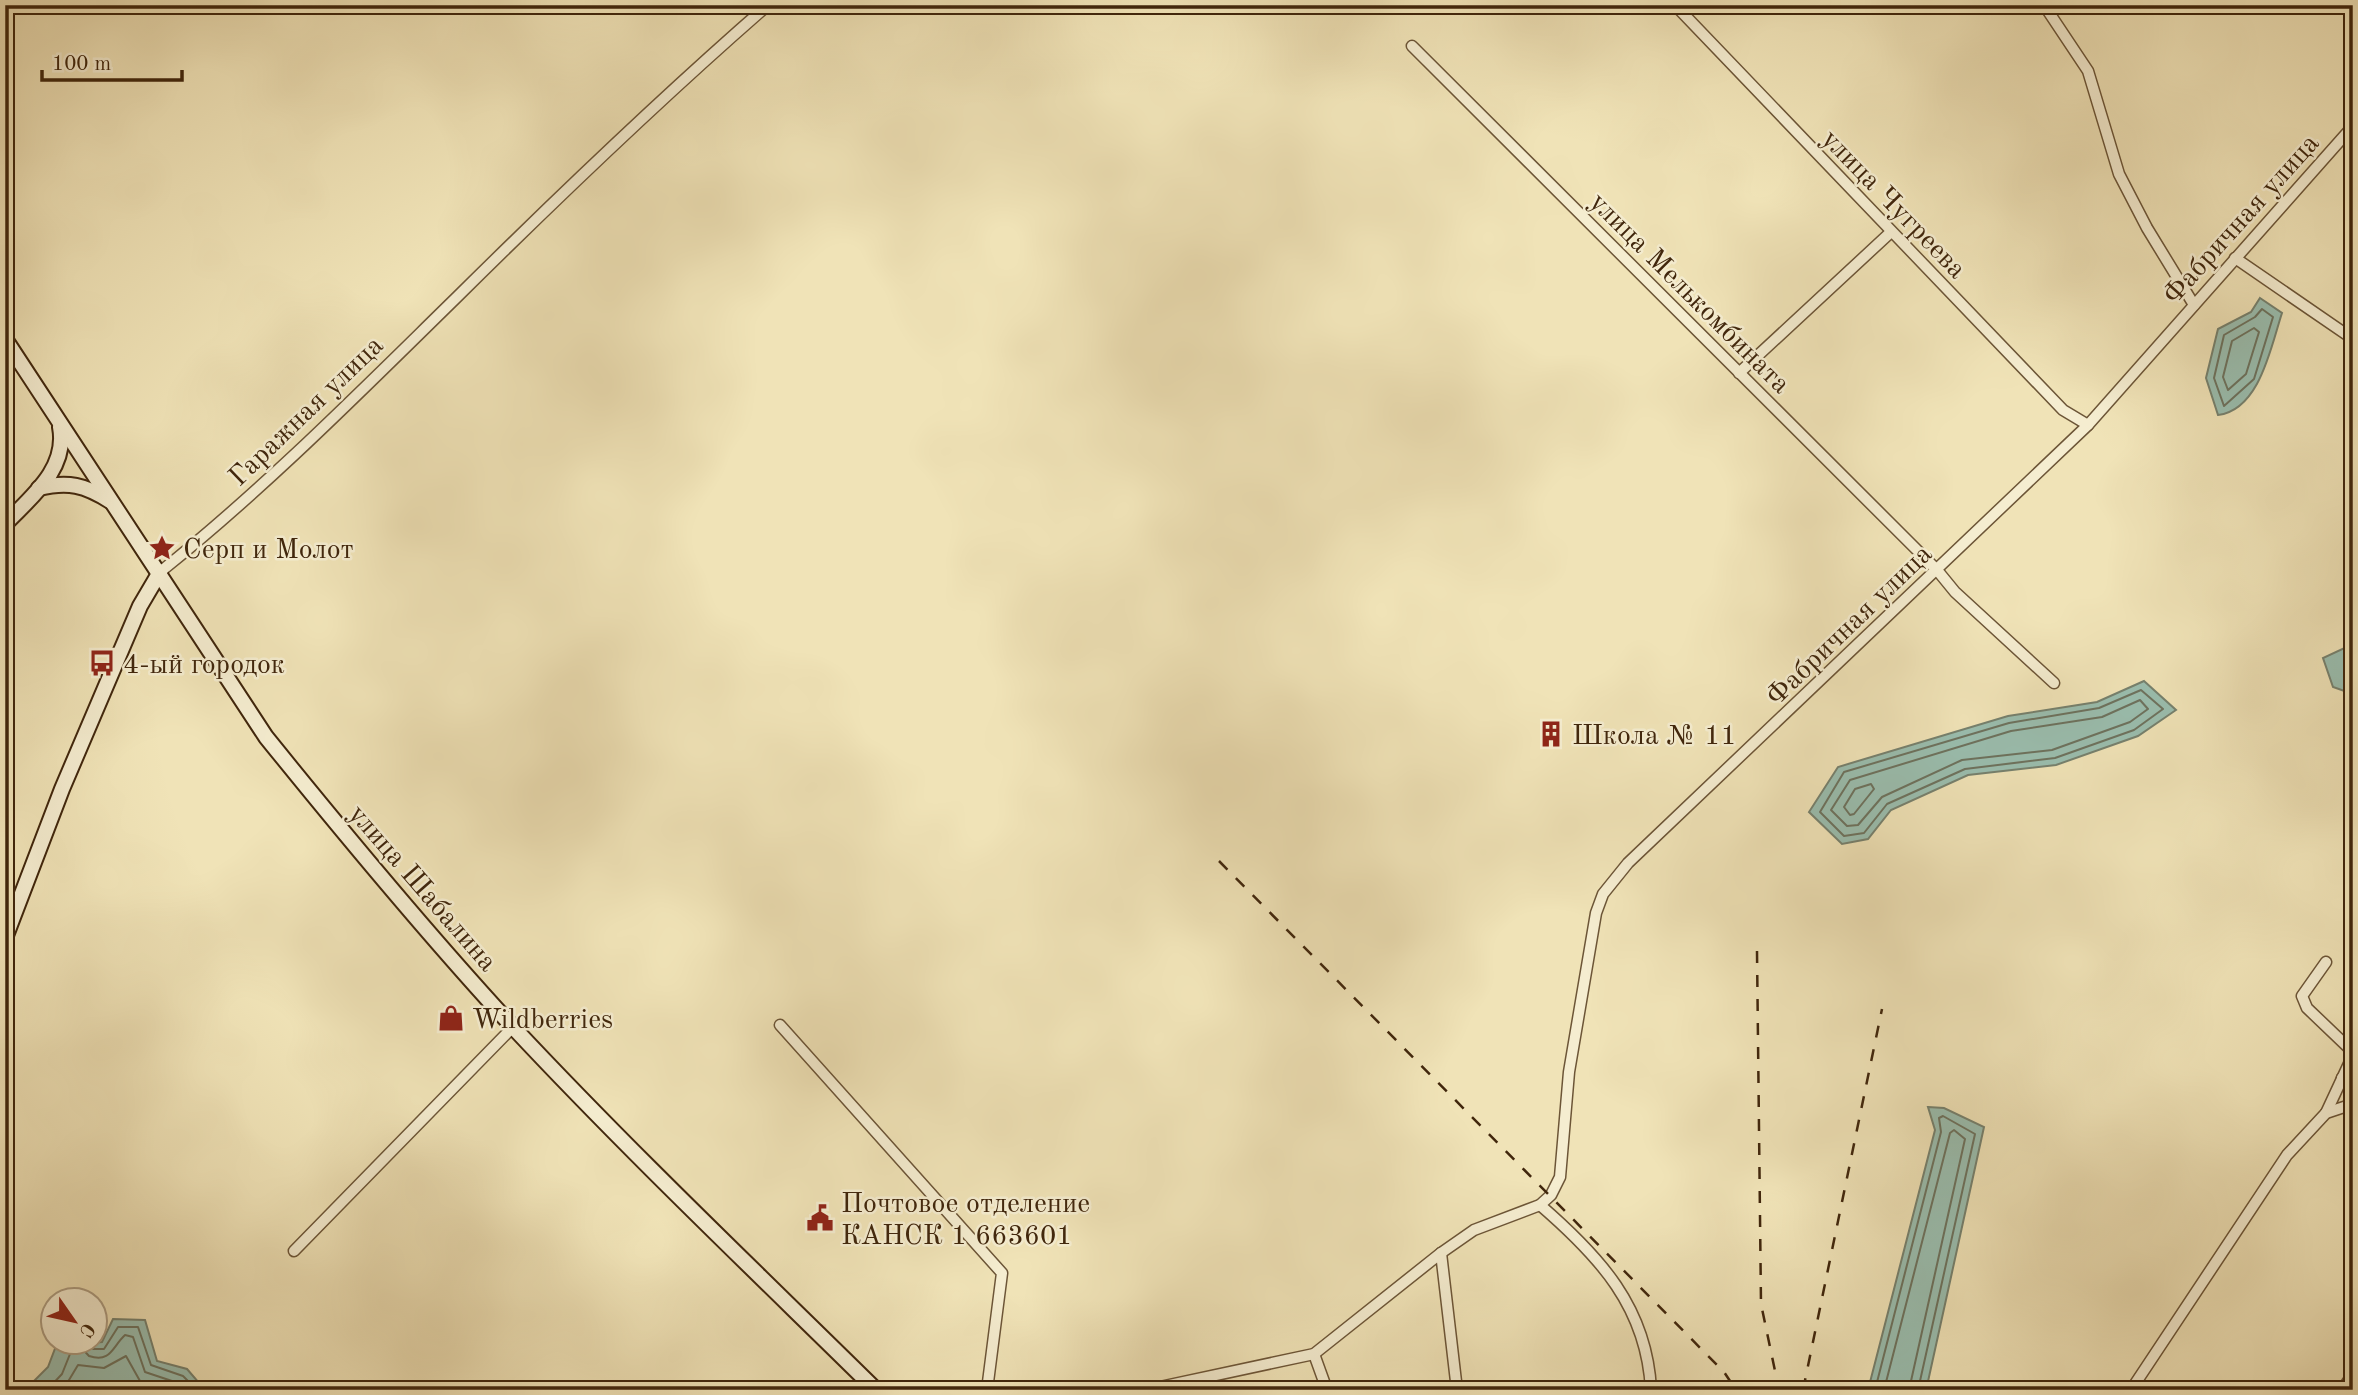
<svg xmlns="http://www.w3.org/2000/svg" width="2358" height="1395" viewBox="0 0 2358 1395" font-family="'Old Standard TT',serif">
<style>
.water{fill:#9abeaf;stroke:#76816e;stroke-width:2}
.lines{fill:none;stroke-linecap:round;stroke-linejoin:round}
.shore{stroke:#6d725e;stroke-width:2}
.street-casing{stroke:#6c5537;stroke-width:13}
.secondary-casing{stroke:#40260c;stroke-width:18}
.street{stroke:#f5edd0;stroke-width:10}
.secondary{stroke:#f5edd0;stroke-width:14}
.rail{stroke:#40260c;stroke-width:2.5;stroke-dasharray:12 12;stroke-linecap:butt}
.labels{text-anchor:middle;stroke-width:5;stroke-linejoin:round;paint-order:stroke}
.street-label{font-size:28px;fill:#40260c;stroke:#f5edd0}
.poi-label{font-size:28px;fill:#40260c;stroke:#f5edd0;text-anchor:start}
</style>
<rect width="100%" height="100%" fill="#f0e3b7"/>
<filter id="stains"><feTurbulence type="fractalNoise" baseFrequency=".00286" numOctaves="4"/><feColorMatrix values="0 0 0 0 .2 0 0 0 0 .09 0 0 0 0 .02 0 0 0 .5 -.17"/></filter>
<radialGradient id="worn" r=".72"><stop offset=".6" stop-color="#630" stop-opacity="0"/><stop offset="1" stop-color="#630" stop-opacity=".3"/></radialGradient>
<g class="water">
<path d="M2260,298L2282,313C2271,346 2260,410 2218,415L2206,378L2218,329L2251,312Z"/>
<polygon points="2353,644 2353,694 2333,687 2323,658"/>
<polygon points="2144,681 2176,710 2138,736 2056,765 1968,775 1891,810 1868,839 1842,844 1809,812 1838,767 2008,716 2097,702"/>
<polygon points="1928,1107 1944,1108 1984,1127 1927,1386 1916,1390 1868,1390 1935,1130"/>
<polygon points="113,1319 145,1320 157,1361 187,1369 200,1384 192,1390 25,1390 48,1367 56,1346 102,1342"/>
</g>
<g class="lines">
<g class="shore">
<polygon points="2262,309 2273,317 2254,379 2224,406 2214,378 2224,335 2255,317"/>
<polygon points="2254,328 2259,332 2246,374 2228,390 2223,377 2232,341"/>
<polygon points="2141,690 2163,709 2134,730 2055,758 1965,769 1887,804 1864,833 1844,836 1820,812 1844,772 2009,723 2099,708"/>
<polygon points="2140,700 2148,709 2130,722 2052,750 1962,760 1882,797 1858,825 1847,826 1831,810 1850,780 2011,731 2102,717"/>
<polygon points="1871,784 1874,789 1854,814 1850,815 1844,807 1855,789"/>
<polyline points="88,1342 93,1349 104,1349 118,1327 138,1327 151,1365 183,1376 189,1382 189,1390"/>
<path d="M47,1390L62,1374L74,1344H78L89,1356C111,1363 112,1347 125,1335L133,1337L145,1372L178,1383L180,1390"/>
<polyline points="63,1390 78,1365 104,1368 126,1356 140,1381 162,1390"/>
<polyline points="1875,1390 1941,1132 1939,1118 1943,1116 1975,1134 1918,1390"/>
<polyline points="1884,1390 1950,1133 1954,1130 1965,1139 1909,1390"/>
</g>
<g class="street-casing">
<g id="street">
<polyline points="1675,5 2063,410 2088,425"/>
<polyline points="2044,5 2088,71 2119,174 2147,228 2194,305"/>
<polyline points="1412,46 1937,570 1955,592 2054,683"/>
<polyline points="2235,258 2353,339"/>
<polyline points="1739,373 1891,232"/>
<path d="M160,572C265,488 359,393 455,299C557,198 660,99 768,5"/>
<polyline points="2326,962 2302,996 2307,1008 2353,1052"/>
<polyline points="780,1025 1002,1273 987,1390"/>
<polyline points="2342,1078 2353,1085"/>
<polyline points="2326,1113 2353,1055"/>
<path d="M1540,1205C1599,1256 1647,1307 1651,1390"/>
<polyline points="294,1251 513,1027"/>
<polyline points="1441,1253 1457,1390"/>
<polyline points="1314,1354 1327,1390"/>
<polyline points="1146,1390 1314,1354 1441,1253 1474,1230 1540,1205 1551,1195 1560,1177 1569,1072 1596,913 1603,894 1628,863 2088,425 2353,126"/>
<polyline points="2131,1390 2287,1155 2326,1113 2353,1104"/>
<polyline points="2342,1390 2353,1374"/>
</g>
</g>
<g class="secondary-casing">
<g id="secondary">
<path d="M5,339L266,737C346,836 427,934 513,1027C630,1152 754,1270 876,1390"/>
<path d="M39,488C68,481 85,485 110,501"/>
<path d="M5,524C31,497 68,469 60,427"/>
<polyline points="5,938 62,789 140,606 160,572"/>
</g>
</g>
<use href="#street" class="street"/>
<use href="#secondary" class="secondary"/>
<g class="rail">
<polyline points="1219,861 1724,1372 1736,1390"/>
<polyline points="1757,951 1761,1304 1779,1390"/>
<polyline points="1803,1390 1882,1009"/>
</g>
</g>
<defs>
<g id="sight-bare" transform="scale(2.1)"><path d="M0-6L1.8-2.2L6-1.7L2.9 1.2L3.7 5.4L0 3.3L-3.7 5.4L-2.9 1.2L-6-1.7L-1.8-2.2Z" fill="#8f2418" stroke="#f5edd0" stroke-width="2.5" paint-order="stroke"/></g>
<g id="bus-bare" transform="scale(2.1)"><path d="M-5-6H5V4H4V6H2V4H-2V6H-4V4H-5ZM-3.5-4V0h7V-4ZM-3.5 1.2v1.5H-2V1.2ZM2 1.2v1.5H3.5V1.2Z" fill="#8f2418" stroke="#f5edd0" stroke-width="2.5" paint-order="stroke"/></g>
<g id="building-bare" transform="scale(2.1)"><path d="M-4-6H4V6H1V3H-1V6H-4ZM-2.5-4.3h1.7v1.8h-1.7ZM.8-4.3h1.7v1.8H.8ZM-2.5-1h1.7V.8h-1.7ZM.8-1h1.7V.8H.8Z" fill="#8f2418" stroke="#f5edd0" stroke-width="2.5" paint-order="stroke"/></g>
<g id="shop-bare" transform="scale(2.1)"><path d="M-5-2.5h2.3a2.7 3.5 0 0 1 5.4 0H5L5.5 6h-11ZM-1.5-2.5h3a1.5 2.3 0 0 0-3 0Z" fill="#8f2418" stroke="#f5edd0" stroke-width="2.5" paint-order="stroke"/></g>
<g id="civic-bare" transform="scale(2.1)"><path d="M-.6-6.5H3V-4.5H.6V-3L4-1V1h2V6H-6V1h2V-1L-.6-3ZM-1.2 2.5V6h2.4V2.5Z" fill="#8f2418" stroke="#f5edd0" stroke-width="2.5" paint-order="stroke"/></g>
</defs>
<g fill-rule="evenodd">
<use href="#sight-bare" x="162" y="548"/>
<use href="#bus-bare" x="102" y="663"/>
<use href="#building-bare" x="1551" y="734"/>
<use href="#shop-bare" x="451" y="1018"/>
<use href="#civic-bare" x="820" y="1218"/>
</g>
<g class="labels">
<g class="street-label">
<text transform="translate(1895 203) rotate(46)" y="10">улица Чугреева</text>
<text transform="translate(2240 218) rotate(-48)" y="10">Фабричная улица</text>
<text transform="translate(1691 292) rotate(45)" y="10">улица Мелькомбината</text>
<text transform="translate(305 410) rotate(-44)" y="10">Гаражная улица</text>
<text transform="translate(1848 624) rotate(-44)" y="10">Фабричная улица</text>
<text transform="translate(424 887) rotate(49)" y="10">улица Шабалина</text>
</g>
<g class="poi-label">
<text x="183" y="558">Серп и Молот</text>
<text x="123" y="673">4-ый городок</text>
<text x="1572" y="744">Школа № 11</text>
<text x="472" y="1028">Wildberries</text>
<text x="841" y="1212">Почтовое отделение<tspan x="841" dy="32">КАНСК 1 663601</tspan></text>
</g>
</g>
<rect width="2358" height="1395" fill="none" stroke="#f0e3b7" stroke-width="28"/>
<rect x="7" y="7" width="2344" height="1381" fill="none" stroke="#40260c" stroke-width="3.5"/>
<rect x="14" y="14" width="2330" height="1367" fill="none" stroke="#40260c" stroke-width="2"/>
<g transform="translate(74 1321) rotate(124)"><circle r="33" fill="#f5edd0" stroke="#ad9d82" stroke-width="2"/>
<path d="M0-5L12 26L0 18L-12 26Z" fill="#8f2418"/>
<text y="-10" font-size="19" font-weight="bold" text-anchor="middle" fill="#40260c">С</text>
</g>
<path d="M42 70v10h140v-10" fill="none" stroke="#40260c" stroke-width="3.5"/>
<text x="52" y="70" font-size="21" fill="#40260c" stroke="#f5edd0" stroke-width="5" paint-order="stroke">100 m</text>
<rect width="100%" height="100%" filter="url(#stains)"/>
<rect width="100%" height="100%" fill="url(#worn)"/>
</svg>
